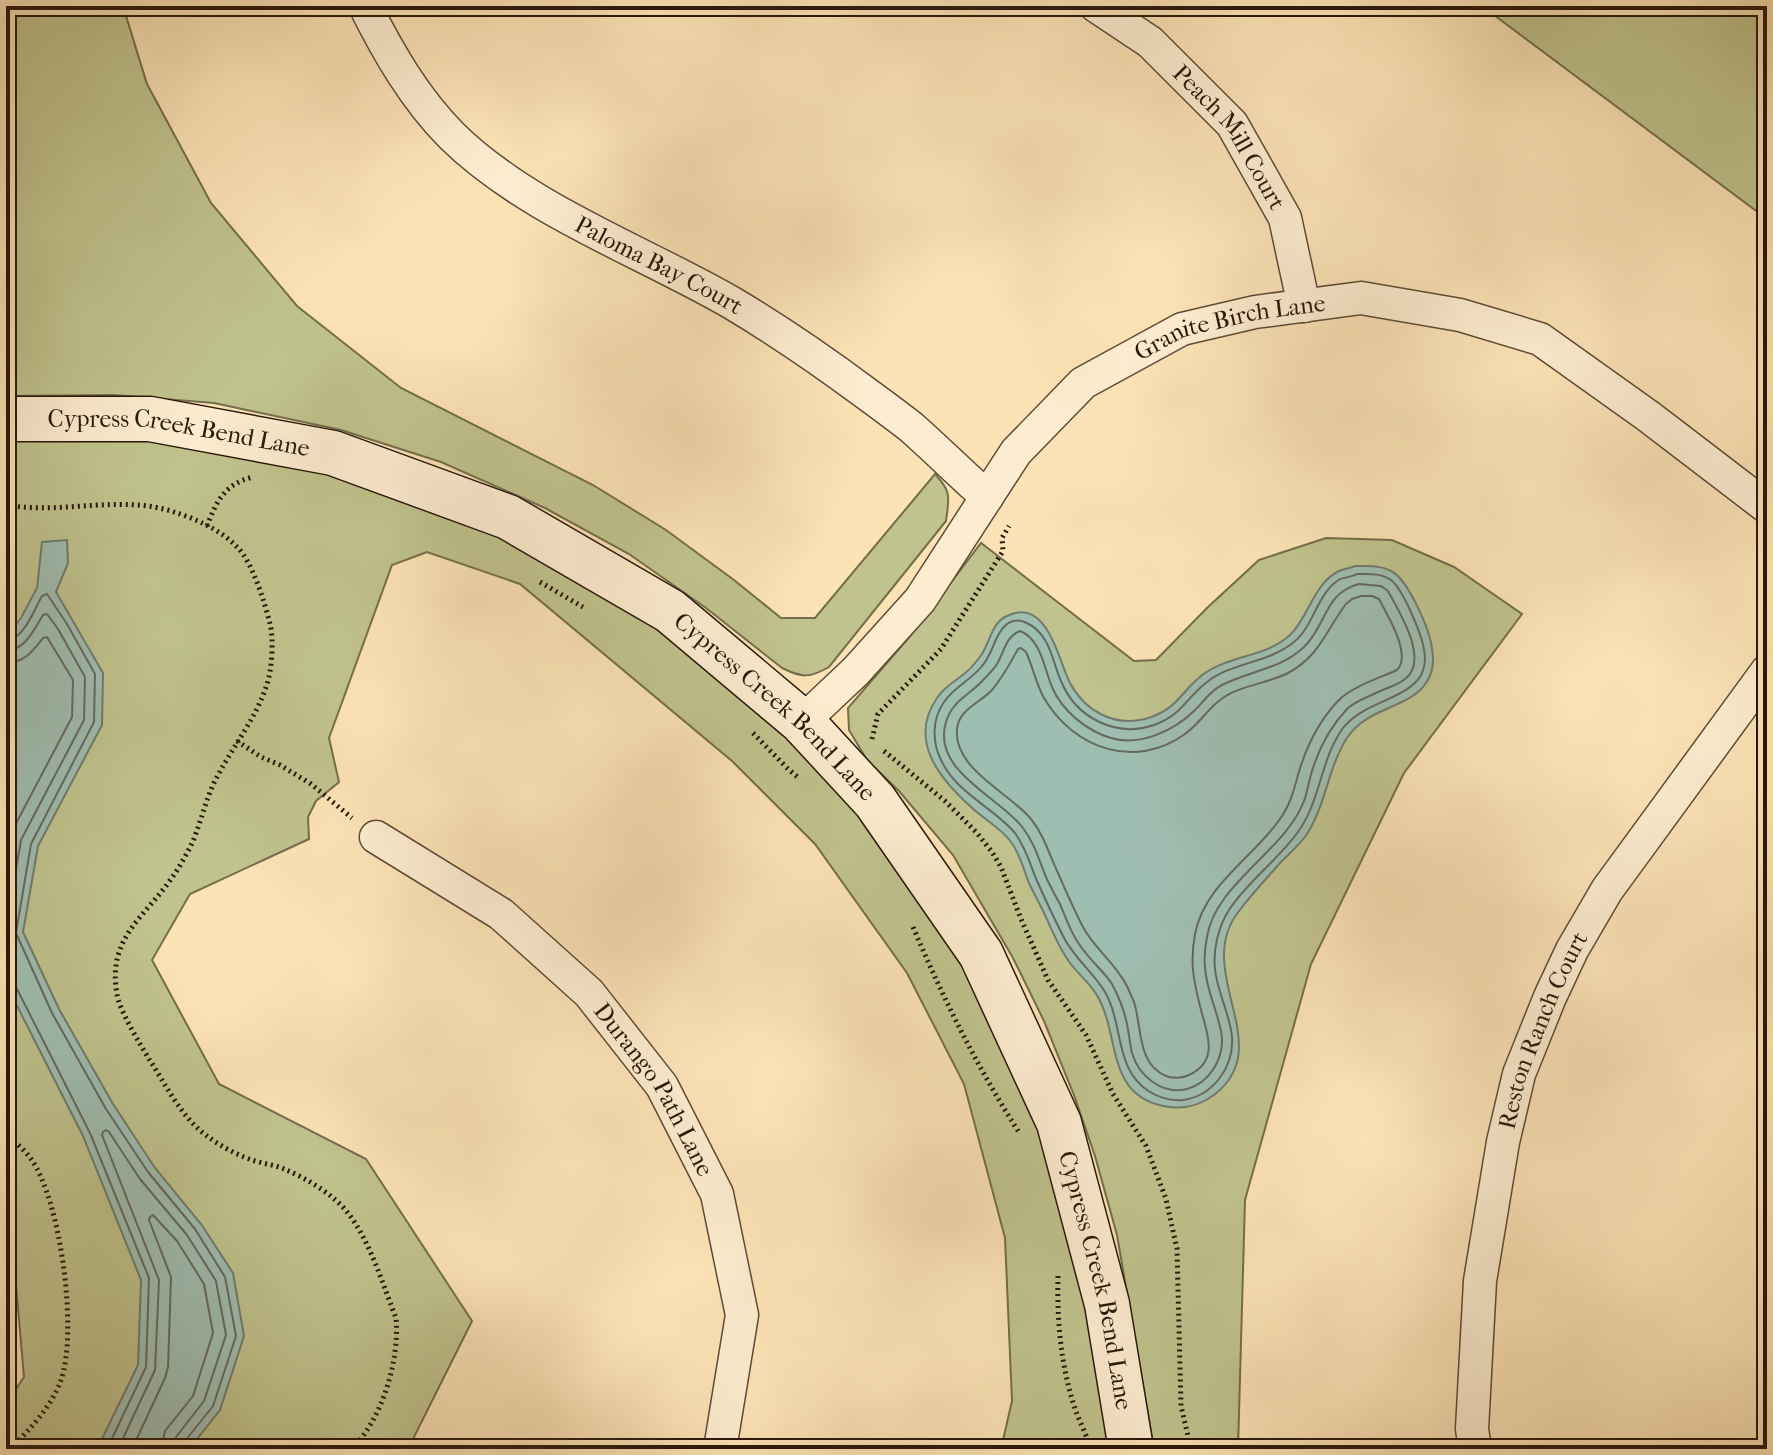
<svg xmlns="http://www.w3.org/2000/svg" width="1773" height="1455" viewBox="0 0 1773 1455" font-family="'IM FELL French Canon',serif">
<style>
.green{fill:#c0c38d;stroke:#746d4c;stroke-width:2}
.water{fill:#9fbeb2;stroke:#707b6f;stroke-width:2}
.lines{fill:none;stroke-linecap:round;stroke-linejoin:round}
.shore{stroke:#646a5e;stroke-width:2}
.stream{stroke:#707b6f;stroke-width:9}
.street-casing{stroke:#5e4a36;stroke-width:35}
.secondary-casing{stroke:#29170b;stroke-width:47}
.path{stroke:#29170b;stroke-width:5;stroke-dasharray:2 4;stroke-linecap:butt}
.street{stroke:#fdedd0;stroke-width:32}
.secondary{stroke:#fdedd0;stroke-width:44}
.labels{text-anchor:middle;stroke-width:6;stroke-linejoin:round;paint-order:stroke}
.street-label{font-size:24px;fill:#29170b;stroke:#fdedd0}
</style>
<rect width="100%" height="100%" fill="#fce3b6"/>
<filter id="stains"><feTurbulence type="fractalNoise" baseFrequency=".0025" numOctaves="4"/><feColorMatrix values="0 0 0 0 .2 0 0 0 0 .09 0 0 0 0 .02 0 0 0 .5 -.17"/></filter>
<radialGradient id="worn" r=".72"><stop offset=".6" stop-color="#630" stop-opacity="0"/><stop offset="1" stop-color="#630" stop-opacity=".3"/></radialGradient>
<g class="green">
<path d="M6,6H123L147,84L211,203L297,306L401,388L593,485L666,530L734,580L781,618H815L935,474C952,492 949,498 946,521L829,667C810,678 802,678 782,668L706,608L629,554L545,508L441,462L341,430L214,403L114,395L6,396Z"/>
<polygon points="1482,6 1767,6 1767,219"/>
<polygon points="127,435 378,481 585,576 754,696 884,837 962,955 1068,1197 1113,1449 1001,1449 1012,1401 1005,1238 964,1084 907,973 815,844 732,761 520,584 427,552 392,565 329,738 339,782 316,801 308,817 309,839 190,894 152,960 219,1084 366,1159 472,1321 408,1449 6,1449 6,1404 24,1377 9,1205 6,1201 6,436"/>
<polygon points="1326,538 1392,540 1454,567 1522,614 1404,773 1311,964 1245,1200 1238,1449 1154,1449 1117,1235 1095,1156 1074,1095 1044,1021 1013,958 953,855 899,791 867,760 849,730 848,708 911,635 981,543 1134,661 1156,660 1208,607 1259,560"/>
</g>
<g class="water">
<polygon points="67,540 68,563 56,592 103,673 102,725 38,846 23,932 59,1009 113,1104 155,1168 201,1224 233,1273 244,1336 220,1410 189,1449 97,1449 138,1365 141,1280 83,1136 6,984 6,637 21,618 37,588 42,542"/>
<path d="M1356,566C1368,566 1380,565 1391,571C1408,579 1430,630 1432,649C1434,660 1433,673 1426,683C1409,709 1368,706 1347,738C1327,769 1326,807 1305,837C1298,846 1288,855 1280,863C1266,879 1252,894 1239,911C1191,972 1279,1045 1214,1095C1199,1106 1181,1110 1163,1106C1106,1094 1120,1036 1098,997C1091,984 1079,975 1070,963C1059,948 1052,931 1045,915C1040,904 1034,894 1029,883C1023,868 1020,854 1011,842C1000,827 983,819 970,806C939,778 908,740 937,698C944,687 954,682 964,674C971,669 977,661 982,654C990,641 992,624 1005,617C1047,594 1058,660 1070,683C1085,711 1114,727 1145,719C1177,710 1179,694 1201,676C1227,655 1265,658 1290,635C1309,617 1313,584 1339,571C1344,569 1350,568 1356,566Z"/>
</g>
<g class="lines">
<g class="shore">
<path d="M1357,574C1369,574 1381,573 1391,580C1403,589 1422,635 1424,650C1426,659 1425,667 1421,675C1407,700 1364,701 1343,728C1320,760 1321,800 1298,832C1278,860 1248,881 1229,910C1218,927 1213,950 1215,969C1217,992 1230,1014 1232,1037C1234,1067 1213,1096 1183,1100C1171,1101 1160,1098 1150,1092C1114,1070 1124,1025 1105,992C1093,972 1073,957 1063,936C1054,918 1045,899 1037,881C1030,864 1026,848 1015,833C993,807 956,793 941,760C932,742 932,719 944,702C954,687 971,680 982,666C992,655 994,638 1003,628C1017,611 1037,627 1045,640C1053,653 1055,668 1061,681C1076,718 1116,738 1154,725C1182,715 1186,698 1207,682C1232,662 1267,664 1294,642C1314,626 1317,593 1340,579C1341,579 1356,575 1357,574Z"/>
<path d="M1359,584L1381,586L1388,591C1399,612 1430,660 1405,679C1398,685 1387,688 1378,692C1368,697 1355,701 1347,709C1328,729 1317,752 1310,778C1308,785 1307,794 1304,801C1285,851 1215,884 1207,937C1205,947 1204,958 1205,967C1206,991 1220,1016 1222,1038C1223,1060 1209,1083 1187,1089C1163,1095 1139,1077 1132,1053C1130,1044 1129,1034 1127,1024C1124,1010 1119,997 1112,984C1105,973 1093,963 1085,952C1073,938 1067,921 1060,904C1055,895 1050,886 1046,877C1039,860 1035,844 1023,828C1000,797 931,771 946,722C952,700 972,694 985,678C989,674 994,669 997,664C1004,652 1006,636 1020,631C1041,639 1044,668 1052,687C1062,711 1087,731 1111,738C1140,747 1175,730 1195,710C1204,701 1210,691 1222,685C1249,671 1281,669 1304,647C1327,625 1324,593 1359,584Z"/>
<path d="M1361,596H1372L1379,599C1388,617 1412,654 1397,670C1379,678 1351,687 1338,701C1318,722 1306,747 1298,775C1294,790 1290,805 1280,819C1254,857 1204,885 1195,934C1193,945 1192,959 1193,970C1194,982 1197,994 1200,1006C1206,1031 1221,1060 1189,1075C1183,1078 1173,1079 1166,1076C1137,1064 1142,1027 1134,1002C1130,993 1126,982 1120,975C1109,958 1093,946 1083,927C1074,910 1066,891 1058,873C1049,854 1044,835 1031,819C1010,793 953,769 957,729C959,709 980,703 992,690C1003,677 1010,664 1018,649L1021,648L1026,652C1033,667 1036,684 1044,698C1074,749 1135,770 1185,734C1199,724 1207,710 1220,700C1239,685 1267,684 1288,673C1320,656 1326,630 1346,604L1352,599Z"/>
<path d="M6,641C24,639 34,610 42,596L47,594L67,624L95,674L94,722L31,844L16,933L52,1013L106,1109L148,1172L195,1229L225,1277L236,1336L213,1406L185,1441L183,1449"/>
<path d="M6,651C25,650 34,630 43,615L47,614L58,629L85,677L84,720L21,840L6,927"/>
<path d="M6,663C25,662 32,652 43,638L47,637L73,680L72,717L11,833L6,856"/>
<polyline points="6,983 12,984 17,989 90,1133 149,1278 146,1367 107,1449"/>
<polyline points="118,1449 155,1370 159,1280 102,1135 103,1132 106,1130 109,1132 140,1179 187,1235 216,1281 226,1335 204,1401 176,1437 173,1449"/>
<polyline points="132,1449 165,1378 168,1367 171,1277 149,1220 150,1217 153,1215 177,1241 204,1284 213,1333 193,1396 165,1431 161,1449"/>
</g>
<polyline class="stream" points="1766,6 1767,7"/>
<g class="street-casing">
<g id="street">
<path id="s1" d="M365,6C388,52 415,99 452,136C526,209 642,251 732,303C779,331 824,362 867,394C882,405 897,416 911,427C937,450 961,474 987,497"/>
<path id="s2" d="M1096,6L1150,42L1232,124L1285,218L1304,306"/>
<path id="s3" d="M802,722L856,671L920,600L1016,452L1083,383L1182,329L1255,312L1361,298L1460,315L1540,339L1648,416L1767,507"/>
<path id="s4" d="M376,837L501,914L589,993L662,1086L717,1194L742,1315L720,1449"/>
<path id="s5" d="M1475,1449L1472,1429L1480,1281L1503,1142L1519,1074L1550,997L1572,950L1607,890L1767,671"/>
</g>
</g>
<g class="secondary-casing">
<g id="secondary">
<path id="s6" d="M6,419H150L333,453L508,517L670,611L802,722L875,801L981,954L1059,1123L1107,1304L1131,1449"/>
</g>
</g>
<g class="path">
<path d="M6,505C62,515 120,494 174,512C196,519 221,530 237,547C252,561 265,603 270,624C274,639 272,669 267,684C256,720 229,751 213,785C203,807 199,832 187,853C182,862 177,871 171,879C144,918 107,938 117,994C119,1010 140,1044 149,1059C166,1085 181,1117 207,1136C220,1146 239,1156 255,1161C265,1164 275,1165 284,1169C306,1178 333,1194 348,1213C370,1241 383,1285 396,1318C400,1360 382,1419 352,1449"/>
<path d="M207,526C217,500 225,484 253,477"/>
<polyline points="540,582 583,607"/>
<polyline points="753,733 788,769 800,779"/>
<polyline points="872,739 878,714 941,649 1003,551 1002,538 1009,526"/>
<polyline points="237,741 261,757 280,765 311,784 352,818"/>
<polyline points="884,751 945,801 977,833 992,852 1001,867 1021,919 1048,980 1086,1035 1113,1094 1146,1146 1166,1199 1177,1249 1181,1406 1191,1449"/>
<path d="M913,927C944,1000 977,1067 1020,1134"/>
<path d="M6,1132C13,1141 24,1149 31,1159C61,1201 78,1332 61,1380C53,1404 28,1433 9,1449"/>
<path d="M1058,1276C1057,1317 1060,1358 1072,1399C1076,1414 1084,1430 1090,1445"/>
</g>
<use href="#street" class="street"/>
<use href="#secondary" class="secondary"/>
</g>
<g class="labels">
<g class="street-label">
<text dy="8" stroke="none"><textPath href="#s2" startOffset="190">Peach Mill Court</textPath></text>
<text dy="8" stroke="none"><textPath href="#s1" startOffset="402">Paloma Bay Court</textPath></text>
<text dy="8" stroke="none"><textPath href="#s3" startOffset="602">Granite Birch Lane</textPath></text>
<text dy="8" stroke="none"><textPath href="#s6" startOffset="174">Cypress Creek Bend Lane</textPath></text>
<text dy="8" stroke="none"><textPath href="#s6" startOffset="846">Cypress Creek Bend Lane</textPath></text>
<text dy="8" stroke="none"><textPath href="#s5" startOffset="428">Reston Ranch Court</textPath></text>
<text dy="8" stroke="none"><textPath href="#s4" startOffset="382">Durango Path Lane</textPath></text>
<text dy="8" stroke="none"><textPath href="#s6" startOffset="1518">Cypress Creek Bend Lane</textPath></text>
</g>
</g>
<rect width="1773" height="1455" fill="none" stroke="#fce3b6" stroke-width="32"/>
<rect x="8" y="8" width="1757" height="1439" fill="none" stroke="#29170b" stroke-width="4"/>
<rect x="16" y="16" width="1741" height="1423" fill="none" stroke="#29170b" stroke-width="2"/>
<rect width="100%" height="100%" filter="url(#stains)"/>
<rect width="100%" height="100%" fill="url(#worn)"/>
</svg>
